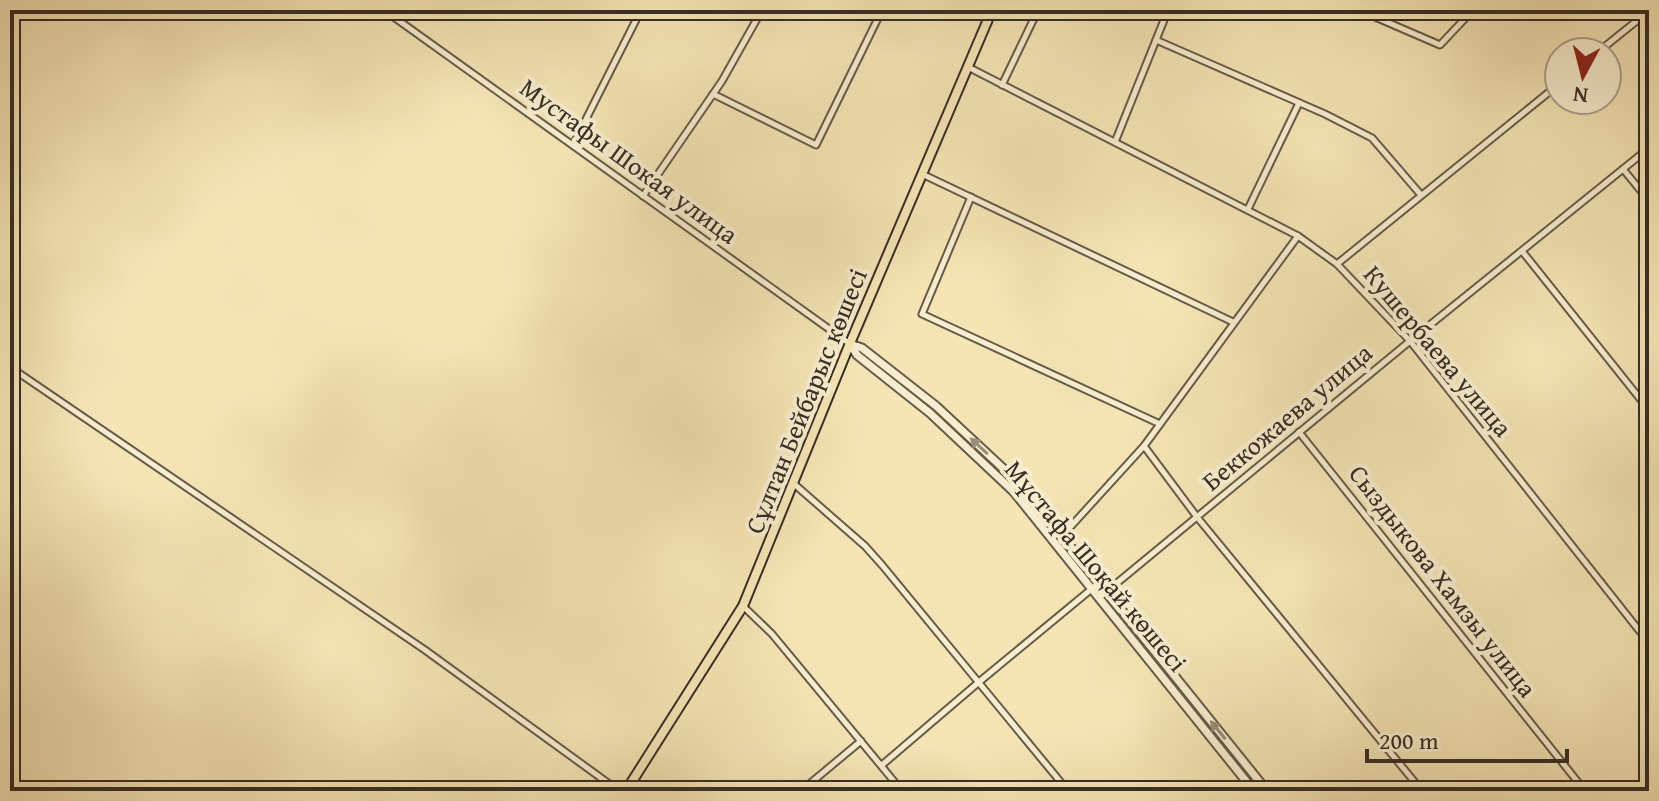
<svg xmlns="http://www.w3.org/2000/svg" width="1659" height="801" viewBox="0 0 1659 801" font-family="'Gentium Book Plus',serif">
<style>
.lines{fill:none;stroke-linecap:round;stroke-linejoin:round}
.minor-casing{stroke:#665b49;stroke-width:9}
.tertiary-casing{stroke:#665b49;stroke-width:11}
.primary-casing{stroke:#372d25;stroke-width:12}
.minor{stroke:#f8eecf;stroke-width:5}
.tertiary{stroke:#f8eecf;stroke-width:7}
.primary{stroke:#f5e5b5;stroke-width:8}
.oneway{fill:#988e7a}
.labels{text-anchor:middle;stroke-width:8;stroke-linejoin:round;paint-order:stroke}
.street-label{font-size:26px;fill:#372d25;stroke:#f8eecf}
</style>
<rect width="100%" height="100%" fill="#f5e5b5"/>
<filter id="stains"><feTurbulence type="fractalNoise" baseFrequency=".0025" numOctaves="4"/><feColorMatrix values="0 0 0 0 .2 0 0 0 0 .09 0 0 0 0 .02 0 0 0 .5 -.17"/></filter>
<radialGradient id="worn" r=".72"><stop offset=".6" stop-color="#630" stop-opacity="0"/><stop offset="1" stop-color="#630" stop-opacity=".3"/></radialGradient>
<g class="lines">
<g class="minor-casing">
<g id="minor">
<polyline points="384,10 850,344"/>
<polyline points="1359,10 1440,45 1473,10"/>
<polyline points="1156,40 1325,114 1372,138 1421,195"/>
<polyline points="1598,52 1649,11"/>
<polyline points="968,67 1298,236 1337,264 1410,341 1649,643"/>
<polyline points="1002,85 1038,10"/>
<polyline points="713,94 816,145 882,10"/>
<polyline points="1115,142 1168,10"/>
<polyline points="573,145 641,10"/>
<polyline points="1623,169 1649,201"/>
<polyline points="922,174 1233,322"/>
<polyline points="643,196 722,81 762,10"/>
<polyline points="971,197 922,314 1160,424"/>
<polyline points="1248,209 1299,103"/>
<polyline points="1522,251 1649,410"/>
<polyline points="1337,264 1559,84"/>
<polyline points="10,367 425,650 619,791"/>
<polyline points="1299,432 1585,791"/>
<polyline points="1144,446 1197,517 1422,791"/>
<polyline points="793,483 865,546 882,565 1068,791"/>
<polyline points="1063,535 1144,446 1298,236"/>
<polyline points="1100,597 1410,341 1649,148"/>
<polyline points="744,607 772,634 902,791"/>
<polyline points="882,765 979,682 1100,582"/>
<polyline points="801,791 861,741"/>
</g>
</g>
<g class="tertiary-casing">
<g id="tertiary">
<polyline points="850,344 862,348 936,406 1021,485 1267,791"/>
<polyline points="850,344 857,355 930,413 1014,492 1254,791"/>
<polyline points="1645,791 1649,788"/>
</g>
</g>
<g class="primary-casing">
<polyline id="primary" points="626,791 743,606 848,348 992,10"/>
</g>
<use href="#minor" class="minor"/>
<use href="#tertiary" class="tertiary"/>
<use href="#primary" class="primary"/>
</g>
<defs><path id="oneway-solid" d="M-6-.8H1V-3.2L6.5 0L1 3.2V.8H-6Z" transform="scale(2)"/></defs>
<g class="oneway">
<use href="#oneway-solid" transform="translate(979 446) rotate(-137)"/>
<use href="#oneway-solid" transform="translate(1218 730) rotate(-129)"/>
</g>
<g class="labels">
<g class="street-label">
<text transform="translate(629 161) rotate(36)" y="9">Мустафы Шокая улица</text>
<text transform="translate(1438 351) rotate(50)" y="9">Кушербаева улица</text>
<text transform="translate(806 401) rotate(-68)" y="9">Сұлтан Бейбарыс көшесі</text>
<text transform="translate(1287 417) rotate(-40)" y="9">Беккожаева улица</text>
<text transform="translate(1096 566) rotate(50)" y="9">Мұстафа Шоқай көшесі</text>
<text transform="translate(1443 581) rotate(52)" y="9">Сыздыкова Хамзы улица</text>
</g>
</g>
<rect width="1659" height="801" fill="none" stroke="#f5e5b5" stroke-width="40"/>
<rect x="12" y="12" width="1635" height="777" fill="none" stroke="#372d25" stroke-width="4"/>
<rect x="20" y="20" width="1619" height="761" fill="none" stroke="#372d25" stroke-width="2"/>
<g transform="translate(1583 76) rotate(187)"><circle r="38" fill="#f8eecf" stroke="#aba18b" stroke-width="2"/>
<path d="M0-6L14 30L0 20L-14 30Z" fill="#8f2418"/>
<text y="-12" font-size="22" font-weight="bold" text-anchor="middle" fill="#372d25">N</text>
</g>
<path d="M1367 749v12h200v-12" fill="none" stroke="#372d25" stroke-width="4"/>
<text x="1379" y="749" font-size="24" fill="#372d25" stroke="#f8eecf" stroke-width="6" paint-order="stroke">200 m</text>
<rect width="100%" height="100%" filter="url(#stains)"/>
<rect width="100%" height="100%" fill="url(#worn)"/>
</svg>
